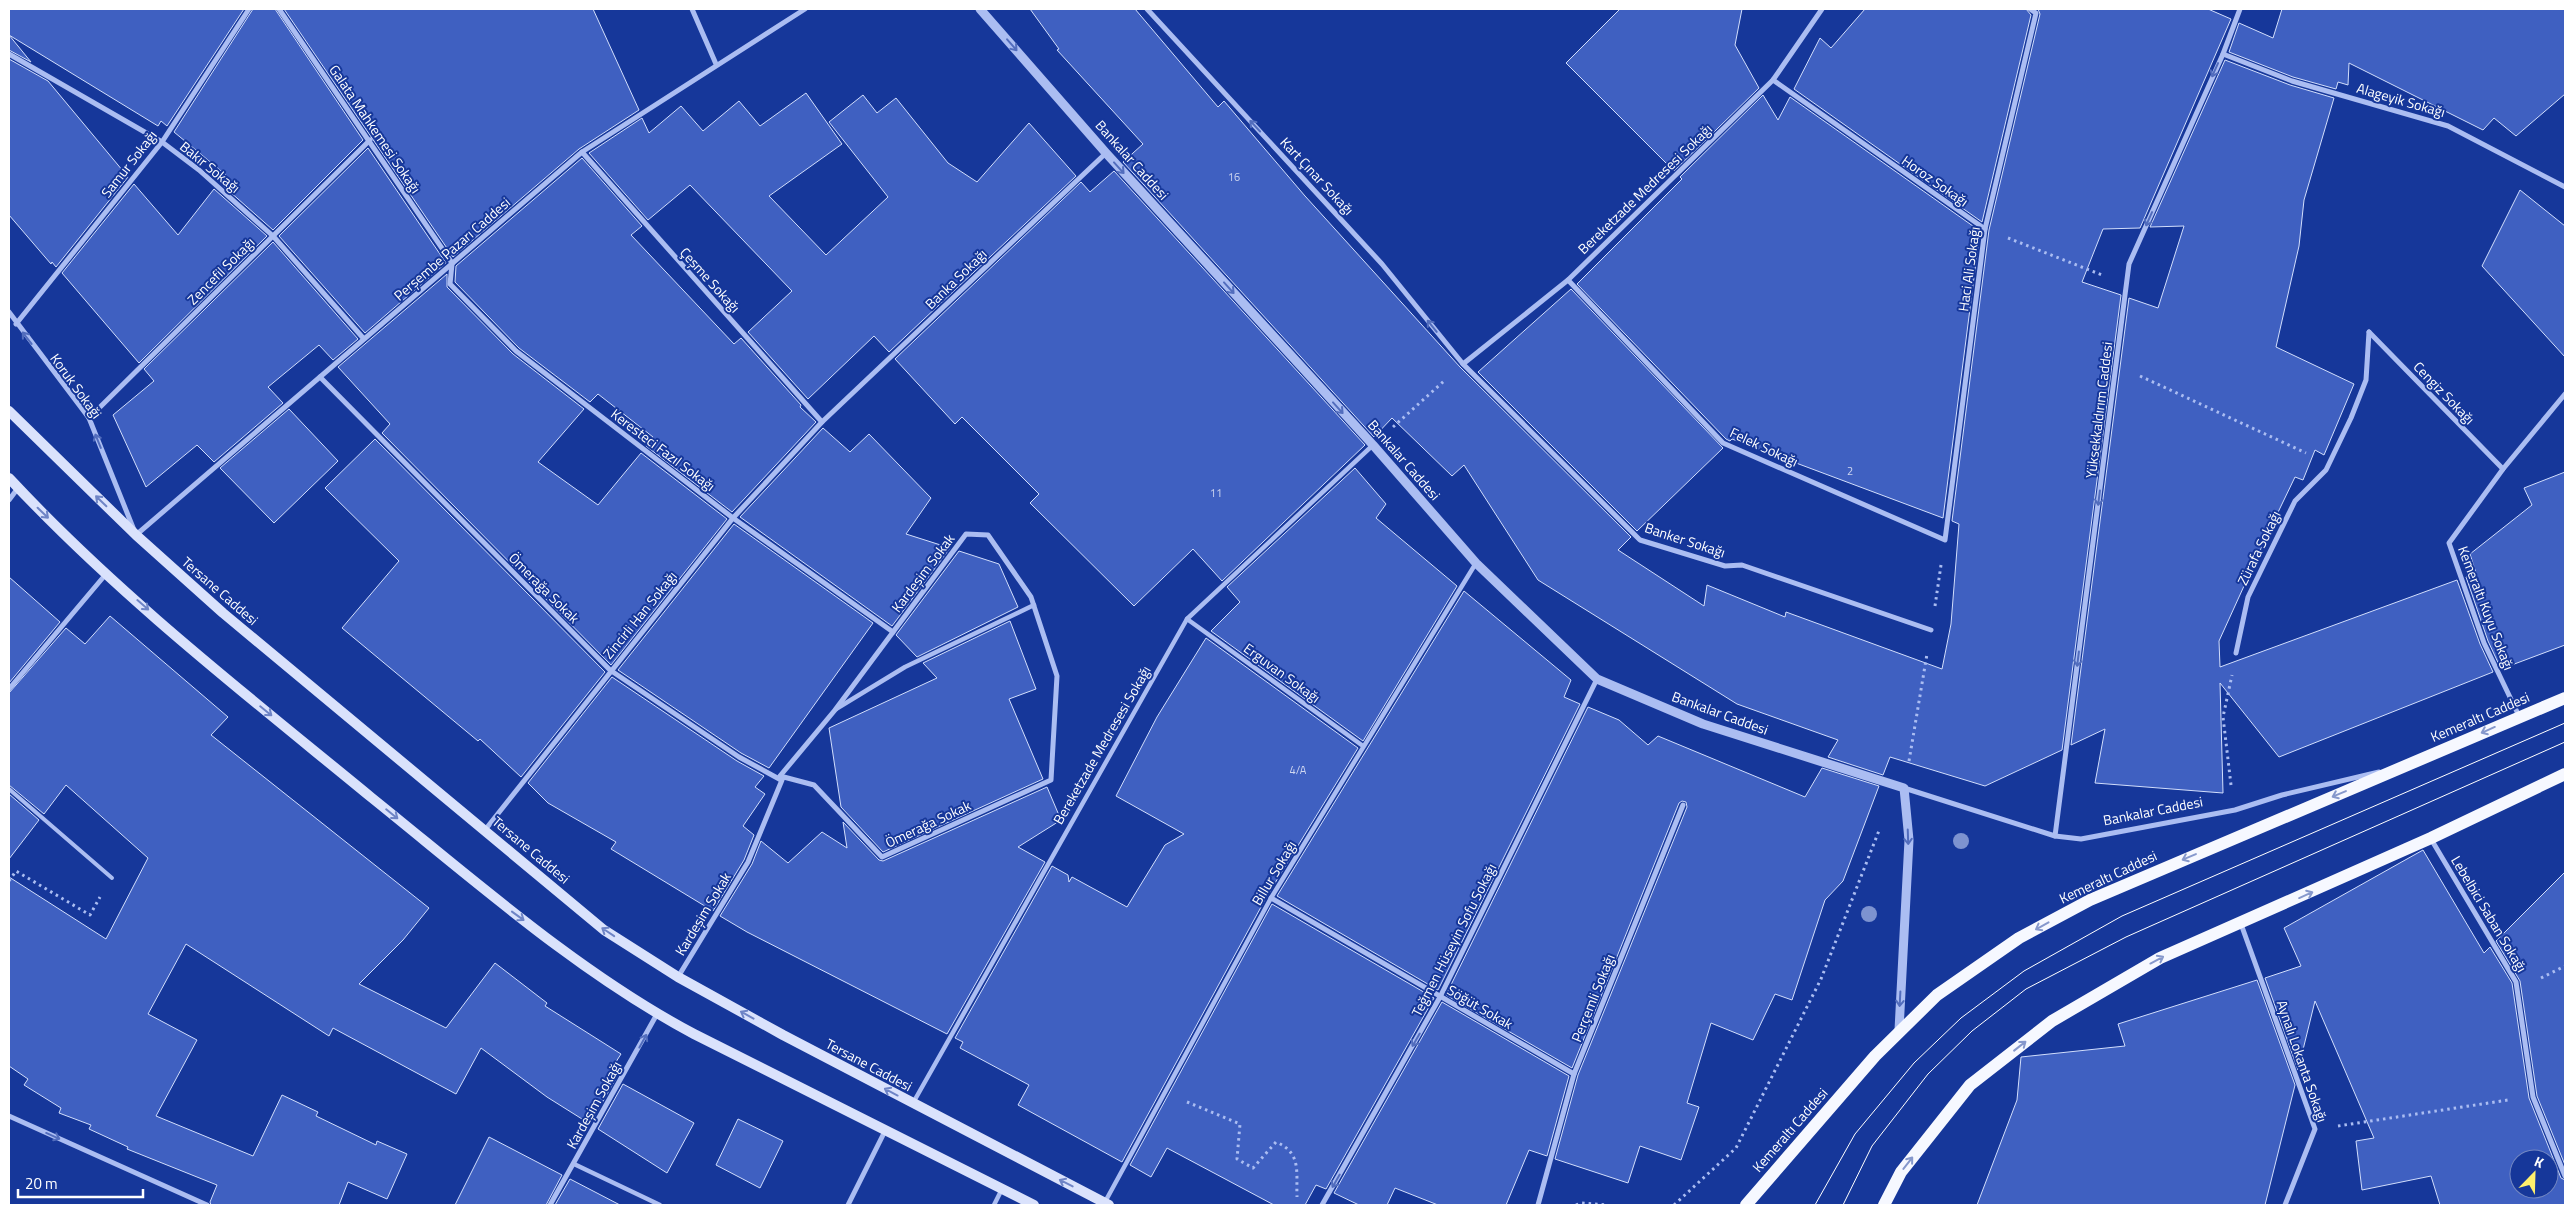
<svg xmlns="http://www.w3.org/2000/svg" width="2574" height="1214" viewBox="0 0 2574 1214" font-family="'Titillium Web',sans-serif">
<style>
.building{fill:#3f60c1;stroke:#d2defc;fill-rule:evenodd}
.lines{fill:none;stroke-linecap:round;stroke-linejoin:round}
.path{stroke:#abbdf2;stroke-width:3;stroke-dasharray:2.5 4;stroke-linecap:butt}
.service{stroke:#abbdf2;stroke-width:4}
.pedestrian{stroke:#abbdf2;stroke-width:4.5}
.minor{stroke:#abbdf2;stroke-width:5}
.tertiary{stroke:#abbdf2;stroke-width:9}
.secondary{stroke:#dae2fc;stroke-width:10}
.primary{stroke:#f6f8ff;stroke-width:12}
.tram{stroke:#fff;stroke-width:1}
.tree{fill:#7d93d0}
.oneway{stroke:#526dbd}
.oneway2{stroke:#6e84c6}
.oneway3{stroke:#8698cc}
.labels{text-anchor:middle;stroke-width:4;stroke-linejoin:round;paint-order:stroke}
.number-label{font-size:11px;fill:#cfd7f0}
.street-label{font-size:14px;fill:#fff;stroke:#16379a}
</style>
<rect width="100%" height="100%" fill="#16379a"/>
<g class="building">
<polygon points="9,9 244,9 167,126 161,121 158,126 9,35"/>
<polygon points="253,9 275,9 363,140 273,230 220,183 226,175 174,132"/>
<polygon points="284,9 593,9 639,110 579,149 453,257"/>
<polygon points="1030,9 1135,9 1218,107 1224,101 1305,196 1460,367 1631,537 1618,550 1704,606 1707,585 1785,617 1786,612 1942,669 1951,624 1959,524 1952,521 1989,230 2040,14 2038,9 2208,9 2231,19 2140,228 2103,229 2082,282 2121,295 2062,750 1985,786 1890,757 1883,775 1828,757 1838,740 1737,704 1538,580 1464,465 1452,476 1392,418 1374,437 1123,162 1143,144 1057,50 1059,49"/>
<polygon points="1620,9 1742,9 1735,45 1759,88 1674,171 1566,63"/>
<polygon points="1865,9 2026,9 2031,15 1982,222 1794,89 1820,38 1831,48"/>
<polygon points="2282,9 2565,9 2565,94 2516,136 2494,118 2483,130 2349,63 2348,85 2338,82 2336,89 2293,77 2229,52 2239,23 2273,38"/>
<polygon points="9,35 31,62 9,50"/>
<polygon points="9,59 48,81 128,177 56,267 52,262 51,264 9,215"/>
<polygon points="2225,60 2290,85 2334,98 2304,200 2299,246 2276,347 2354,384 2324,455 2315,450 2303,480 2295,477 2269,531 2219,641 2220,667 2457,580 2480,644 2493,672 2279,757 2220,683 2223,793 2095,783 2105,729 2071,745 2129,298 2158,308 2184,226 2150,227"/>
<polygon points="806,93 842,144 769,196 826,255 888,197 829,122 863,95 877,113 896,98 948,163 977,182 1029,123 1076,176 889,352 874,336 808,399 748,332 792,291 690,185 648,220 589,153 642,118 649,133 681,106 703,131 739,101 760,126"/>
<polygon points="1763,95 1778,120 1790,97 1980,231 1943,518 1732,439 1730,441 1726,439 1577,284 1682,179 1680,177"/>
<polygon points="368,148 446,263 365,333 279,236"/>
<polygon points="582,158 642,226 631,235 734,344 741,338 801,405 800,407 816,422 732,512 646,446 653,437 598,394 590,402 519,348 455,282 456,266"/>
<polygon points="1114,171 1365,445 1222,581 1193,549 1134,606 1030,503 1039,494 962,417 955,424 895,359 1081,182 1090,192"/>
<polygon points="134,184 178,235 214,189 267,236 139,363 62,273"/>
<polygon points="2520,190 2565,226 2565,357 2482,266"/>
<polygon points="273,242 358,339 333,360 319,345 268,387 283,403 214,462 197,445 146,487 113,415 154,381 144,369"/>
<polygon points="447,274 447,287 513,354 584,409 538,462 598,505 641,453 727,519 611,665 382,433 390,424 338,367"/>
<polygon points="1571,289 1723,448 1637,531 1478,372"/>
<polygon points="289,409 338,461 274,523 220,468"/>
<polygon points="823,428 850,452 869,434 931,498 906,534 950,548 892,626 740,517"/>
<polygon points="375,439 605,672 521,777 480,739 478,741 342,628 399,561 325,488"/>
<polygon points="1355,468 1386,504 1376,518 1457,586 1363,741 1211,631 1240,602 1227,587"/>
<polygon points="2565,472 2565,645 2501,669 2488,641 2466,577 2476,573 2470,554 2532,505 2524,488"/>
<polygon points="734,524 873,623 769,768 741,753 618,670"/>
<polygon points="959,551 999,564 1018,607 917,657 896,635"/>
<polygon points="9,577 60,622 9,683"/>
<polygon points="1464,591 1571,680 1564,697 1580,704 1438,990 1277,896"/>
<polygon points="110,616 228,717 211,735 429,908 403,940 359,984 446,1028 495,963 547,1003 545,1006 621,1054 607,1076 615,1080 590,1124 547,1097 481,1048 456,1094 333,1028 329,1036 186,944 148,1014 197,1040 156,1116 253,1156 282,1095 318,1112 316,1116 376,1145 377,1141 407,1154 387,1199 348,1182 339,1205 211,1205 210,1202 217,1185 127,1149 128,1147 89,1129 91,1125 59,1113 61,1108 24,1085 28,1079 9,1066 9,877 106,939 148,858 66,785 44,814 9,785 9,693 66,628 85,644"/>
<polygon points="1010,621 1036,689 1009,699 1043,779 883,852 841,807 829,728 937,678 923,663"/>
<polygon points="1206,638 1358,748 1267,896 1122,1162 1018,1105 1029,1085 960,1048 963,1042 955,1038 1052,866 1068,875 1069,882 1072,877 1127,907 1165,845 1184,834 1116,796 1157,717"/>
<polygon points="612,677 737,761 764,776 755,787 765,794 743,826 754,835 744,860 713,911 611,849 616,842 548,803 528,783"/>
<polygon points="1588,707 1619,720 1648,745 1658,736 1805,797 1822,768 1879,786 1843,881 1825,900 1792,1000 1775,994 1753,1040 1711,1023 1687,1103 1699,1107 1681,1160 1640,1146 1628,1183 1555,1159 1578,1075 1687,807 1686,802 1682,801 1679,803 1572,1068 1446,995"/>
<polygon points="1047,787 1061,820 1018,847 1045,862 947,1034 747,932 720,916 752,864 761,841 788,863 822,832 847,848 843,822 879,860 883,861"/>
<polygon points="9,794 39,820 9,859"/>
<path d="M2423,850L2484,953L2490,947L2512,983L2529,1098L2561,1178L2565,1180V1205H2440L2431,1176L2362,1190L2356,1141L2374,1138L2315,1001L2298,1070L2265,978L2301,966L2284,928ZM2519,1159H2549V1189H2519Z"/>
<polygon points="2565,872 2565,1165 2537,1096 2520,981 2496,941"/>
<polygon points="1272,904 1434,998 1326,1189 1316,1185 1305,1205 1274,1205 1167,1148 1151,1177 1130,1165"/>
<polygon points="2257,980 2295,1085 2265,1205 1977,1205 2017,1100 2021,1057 2125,1046 2118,1024"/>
<polygon points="1442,1002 1569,1076 1547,1156 1529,1150 1506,1205 1438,1205 1395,1188 1387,1205 1359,1205 1334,1193"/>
<polygon points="623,1084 694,1123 667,1173 598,1129"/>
<polygon points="738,1119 783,1141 760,1188 716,1165"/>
<polygon points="489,1137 562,1175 546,1205 455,1205"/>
<polygon points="570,1179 620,1205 555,1205"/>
</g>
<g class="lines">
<g class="path">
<polyline points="2008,238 2102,275"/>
<polyline points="2140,376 2306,453"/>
<polyline points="1393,427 1444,381"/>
<polyline points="1935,606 1941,565"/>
<polyline points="1909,761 1927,654"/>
<polyline points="2231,785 2223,717 2232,675"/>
<polyline points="9,881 16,871 90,915 100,897"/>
<polyline points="2541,978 2565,966"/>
<path d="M1187,1102L1240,1124L1237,1159L1253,1168L1276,1142C1302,1153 1296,1172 1297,1197"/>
<polyline points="2338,1126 2508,1100"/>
<polyline points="1576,1205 1581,1203 1607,1205"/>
<polyline points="1674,1205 1736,1148 1821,979 1880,828"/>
</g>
<polyline class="service" points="9,789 112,878"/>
<g class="pedestrian">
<polyline points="1187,619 1363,746"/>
<polyline points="836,709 905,667 1034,605"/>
<polyline points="913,1103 1187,619 1373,445"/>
<polyline points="574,1164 660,1205"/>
<polyline points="1105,1202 1271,898 1476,563"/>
<polyline points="994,1205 1002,1189"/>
</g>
<g class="minor">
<polyline points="279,9 452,263"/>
<polyline points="692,9 716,64"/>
<polyline points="1147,9 1382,264 1463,364 1640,540 1725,566 1742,565 1931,630"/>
<polyline points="9,54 162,142 199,170 273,236 364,339"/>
<polyline points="2223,54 2292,81 2448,126 2565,187"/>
<polyline points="1773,80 1985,229"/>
<polyline points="582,152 822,422"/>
<polyline points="452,264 450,284 516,351 733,518 893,632"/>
<polyline points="1568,280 1723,443 1945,540 1985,229 2036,13 2030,9"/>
<polyline points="9,312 89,418 136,535 582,152 805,9"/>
<polyline points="16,324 162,142 249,9"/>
<polyline points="2369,332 2503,469"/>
<polyline points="1463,364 1568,280 1773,80 1822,9"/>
<polyline points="320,377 610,670 739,757 781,780"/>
<polyline points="89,418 370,140"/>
<polyline points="9,500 18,488"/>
<polyline points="2236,653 2248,597 2295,501 2326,470 2351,418 2366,380 2369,332"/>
<polyline points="9,689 106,574"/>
<polyline points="2519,716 2484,643 2449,543 2503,469 2565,394"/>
<polyline points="1904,788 2055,836 2081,839 2235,810 2282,795 2379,772"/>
<polyline points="485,830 733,518 822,422 1106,153"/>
<polyline points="2055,836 2129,264 2223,54 2240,9"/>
<polyline points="2431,839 2516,982 2533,1097 2565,1176"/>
<polyline points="1271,898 1574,1074"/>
<polyline points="2241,924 2315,1129 2285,1205"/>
<polyline points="678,977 748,862 782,780 780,776 835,710 966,534 988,535 1031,597 1057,676 1051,780 882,857 814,785 780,776"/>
<polyline points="9,1116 207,1205"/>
<polyline points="550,1205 657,1014"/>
<polyline points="848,1205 885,1131"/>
<polyline points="1322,1205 1440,997 1597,679"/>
<polyline points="1538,1205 1574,1074 1683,805"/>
</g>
<polyline class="tertiary" points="980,9 1106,153 1373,445 1476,563 1597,679 1703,724 1904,788 1909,840 1899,1030"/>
<g class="secondary">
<polyline points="9,411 136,535 223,613 604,930 678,977 783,1035 1109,1205"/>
<path d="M9,478C119,596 248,696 372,798C474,880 579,973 694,1034L1034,1205"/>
</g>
<g class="primary">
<polyline points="1746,1205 1875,1056 1937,995 2019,938 2090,900 2565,698"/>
<polyline points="1884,1205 1901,1172 1970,1085 2052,1021 2160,958 2431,838 2565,774"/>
</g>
<g class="tram">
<polyline points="1815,1205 1855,1134 1914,1063 1961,1018 2024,971 2122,916 2565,723"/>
<polyline points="1843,1205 1872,1146 1928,1074 1972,1031 2026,989 2126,937 2565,742"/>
</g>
</g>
<g class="tree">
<circle cx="1961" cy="841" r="8"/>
<circle cx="1869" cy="914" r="8"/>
</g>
<defs><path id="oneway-shaft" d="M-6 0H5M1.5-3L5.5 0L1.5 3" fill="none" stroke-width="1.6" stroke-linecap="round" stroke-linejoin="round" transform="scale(1.25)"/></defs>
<g class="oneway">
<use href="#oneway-shaft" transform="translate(1012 45) rotate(49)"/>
<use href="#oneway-shaft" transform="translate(2215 70) rotate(114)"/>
<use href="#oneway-shaft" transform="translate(1255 126) rotate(-133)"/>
<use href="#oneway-shaft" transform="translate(1119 168) rotate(48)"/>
<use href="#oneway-shaft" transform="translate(2149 219) rotate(114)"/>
<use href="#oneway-shaft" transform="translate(1229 288) rotate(48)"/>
<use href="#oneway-shaft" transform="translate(1432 326) rotate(-129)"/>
<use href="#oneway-shaft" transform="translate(27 338) rotate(-128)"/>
<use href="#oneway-shaft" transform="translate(1338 408) rotate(48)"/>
<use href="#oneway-shaft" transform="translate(98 441) rotate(-112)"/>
<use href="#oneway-shaft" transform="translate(2099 498) rotate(97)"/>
<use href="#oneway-shaft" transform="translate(2078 659) rotate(97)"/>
<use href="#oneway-shaft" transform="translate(1908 837) rotate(88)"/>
<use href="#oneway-shaft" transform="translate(1900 999) rotate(93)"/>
<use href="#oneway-shaft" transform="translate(1416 1040) rotate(120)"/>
<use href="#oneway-shaft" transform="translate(643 1041) rotate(-61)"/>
<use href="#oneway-shaft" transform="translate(53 1136) rotate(24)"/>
<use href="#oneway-shaft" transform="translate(1336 1181) rotate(120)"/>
</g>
<g class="oneway2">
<use href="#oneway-shaft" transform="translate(101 501) rotate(-136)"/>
<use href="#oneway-shaft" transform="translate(43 513) rotate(44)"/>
<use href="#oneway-shaft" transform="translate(143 605) rotate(41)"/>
<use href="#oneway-shaft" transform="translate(266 711) rotate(39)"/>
<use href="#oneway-shaft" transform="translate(392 814) rotate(39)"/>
<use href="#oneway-shaft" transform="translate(518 916) rotate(36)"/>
<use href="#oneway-shaft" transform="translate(608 932) rotate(-146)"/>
<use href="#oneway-shaft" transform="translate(747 1015) rotate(-151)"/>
<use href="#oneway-shaft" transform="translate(891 1092) rotate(-152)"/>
<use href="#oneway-shaft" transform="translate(1066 1183) rotate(-153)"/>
</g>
<g class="oneway3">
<use href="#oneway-shaft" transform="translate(2488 730) rotate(156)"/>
<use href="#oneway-shaft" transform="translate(2339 794) rotate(157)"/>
<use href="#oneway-shaft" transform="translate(2189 857) rotate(157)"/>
<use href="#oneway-shaft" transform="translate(2306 895) rotate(-24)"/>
<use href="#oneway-shaft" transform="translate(2042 926) rotate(151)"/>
<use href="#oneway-shaft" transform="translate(2157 960) rotate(-28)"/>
<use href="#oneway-shaft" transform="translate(2020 1046) rotate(-38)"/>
<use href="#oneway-shaft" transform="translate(1908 1163) rotate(-52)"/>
</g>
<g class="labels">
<g class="number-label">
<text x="1234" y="181">16</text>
<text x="1850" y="475">2</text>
<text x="1216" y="497">11</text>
<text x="1298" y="774">4/A</text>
</g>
<g class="street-label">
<text transform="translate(2401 100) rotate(16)" y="5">Alageyik Sokağı</text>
<text transform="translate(375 129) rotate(56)" y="5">Galata Mahkemesi Sokağı</text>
<text transform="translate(1132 160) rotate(48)" y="5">Bankalar Caddesi</text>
<text transform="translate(129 164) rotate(-52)" y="5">Samur Sokağı</text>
<text transform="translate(210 167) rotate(39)" y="5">Bakır Sokağı</text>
<text transform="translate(1317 176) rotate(47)" y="5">Kart Çınar Sokağı</text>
<text transform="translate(1935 181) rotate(35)" y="5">Horoz Sokağı</text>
<text transform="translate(1645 189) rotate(-44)" y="5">Bereketzade Medresesi Sokağı</text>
<text transform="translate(452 249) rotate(-41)" y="5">Perşembe Pazarı Caddesi</text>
<text transform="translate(1969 269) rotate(-82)" y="5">Haci Ali Sokağı</text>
<text transform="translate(221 271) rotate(-45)" y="5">Zencefil Sokağı</text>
<text transform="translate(956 279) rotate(-44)" y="5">Banka Sokağı</text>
<text transform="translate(710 280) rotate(48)" y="5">Çeşme Sokağı</text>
<text transform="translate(76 386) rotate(54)" y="5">Koruk Sokaği</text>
<text transform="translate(2444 393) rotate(46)" y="5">Cengiz Sokağı</text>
<text transform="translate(2099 410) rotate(-83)" y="5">Yüksekkaldırım Caddesi</text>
<text transform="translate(1764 447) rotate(25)" y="5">Felek Sokağı</text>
<text transform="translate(663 450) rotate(37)" y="5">Keresteci Fazıl Sokağı</text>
<text transform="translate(1404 460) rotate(49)" y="5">Bankalar Caddesi</text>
<text transform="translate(1685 540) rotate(18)" y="5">Banker Sokağı</text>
<text transform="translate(2259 548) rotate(-64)" y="5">Zürafa Sokağı</text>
<text transform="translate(923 573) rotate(-53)" y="5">Kardeşim Sokak</text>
<text transform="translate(544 588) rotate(45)" y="5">Ömerağa Sokak</text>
<text transform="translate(220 591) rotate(41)" y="5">Tersane Caddesi</text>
<text transform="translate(2486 608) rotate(69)" y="5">Kemeraltı Kuyu Sokağı</text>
<text transform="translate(640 615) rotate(-51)" y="5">Zincirli Han Sokağı</text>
<text transform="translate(1282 673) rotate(36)" y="5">Erguvan Sokağı</text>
<text transform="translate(1720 713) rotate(20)" y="5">Bankalar Caddesi</text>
<text transform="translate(2480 717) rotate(-23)" y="5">Kemeraltı Caddesi</text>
<text transform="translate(1102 745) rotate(-60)" y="5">Bereketzade Medresesi Sokağı</text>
<text transform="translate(2153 811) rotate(-11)" y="5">Bankalar Caddesi</text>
<text transform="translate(928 824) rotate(-25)" y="5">Ömerağa Sokak</text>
<text transform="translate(531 850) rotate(40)" y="5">Tersane Caddesi</text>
<text transform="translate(1274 873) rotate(-59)" y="5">Billur Sokağı</text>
<text transform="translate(2108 877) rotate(-25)" y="5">Kemeraltı Caddesi</text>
<text transform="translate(703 914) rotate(-59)" y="5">Kardeşim Sokak</text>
<text transform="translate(2489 914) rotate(59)" y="5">Lebelbici Saban Sokağı</text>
<text transform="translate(1454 940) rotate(-63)" y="5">Teğmen Hüseyin Sofu Sokağı</text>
<text transform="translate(1593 998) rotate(-68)" y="5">Perçemli Sokağı</text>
<text transform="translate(1480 1007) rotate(30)" y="5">Söğüt Sokak</text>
<text transform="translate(2302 1061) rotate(71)" y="5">Aynalı Lokanta Sokağı</text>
<text transform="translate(869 1065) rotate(28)" y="5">Tersane Caddesi</text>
<text transform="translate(594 1105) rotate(-61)" y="5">Kardeşim Sokağı</text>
<text transform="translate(1790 1130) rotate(-49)" y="5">Kemeraltı Caddesi</text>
</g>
</g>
<rect width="2574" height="1214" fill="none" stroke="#ffffff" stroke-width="20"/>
<g transform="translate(2534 1174) rotate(23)"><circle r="24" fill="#16379a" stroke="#7387c2"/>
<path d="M0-4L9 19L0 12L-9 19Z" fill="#fff06c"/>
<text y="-8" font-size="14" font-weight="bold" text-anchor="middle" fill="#ffffff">K</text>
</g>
<path d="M18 1189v8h125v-8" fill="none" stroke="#ffffff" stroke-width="2.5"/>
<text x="25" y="1189" font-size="15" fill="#ffffff" stroke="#16379a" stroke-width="4" paint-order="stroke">20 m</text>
</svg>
